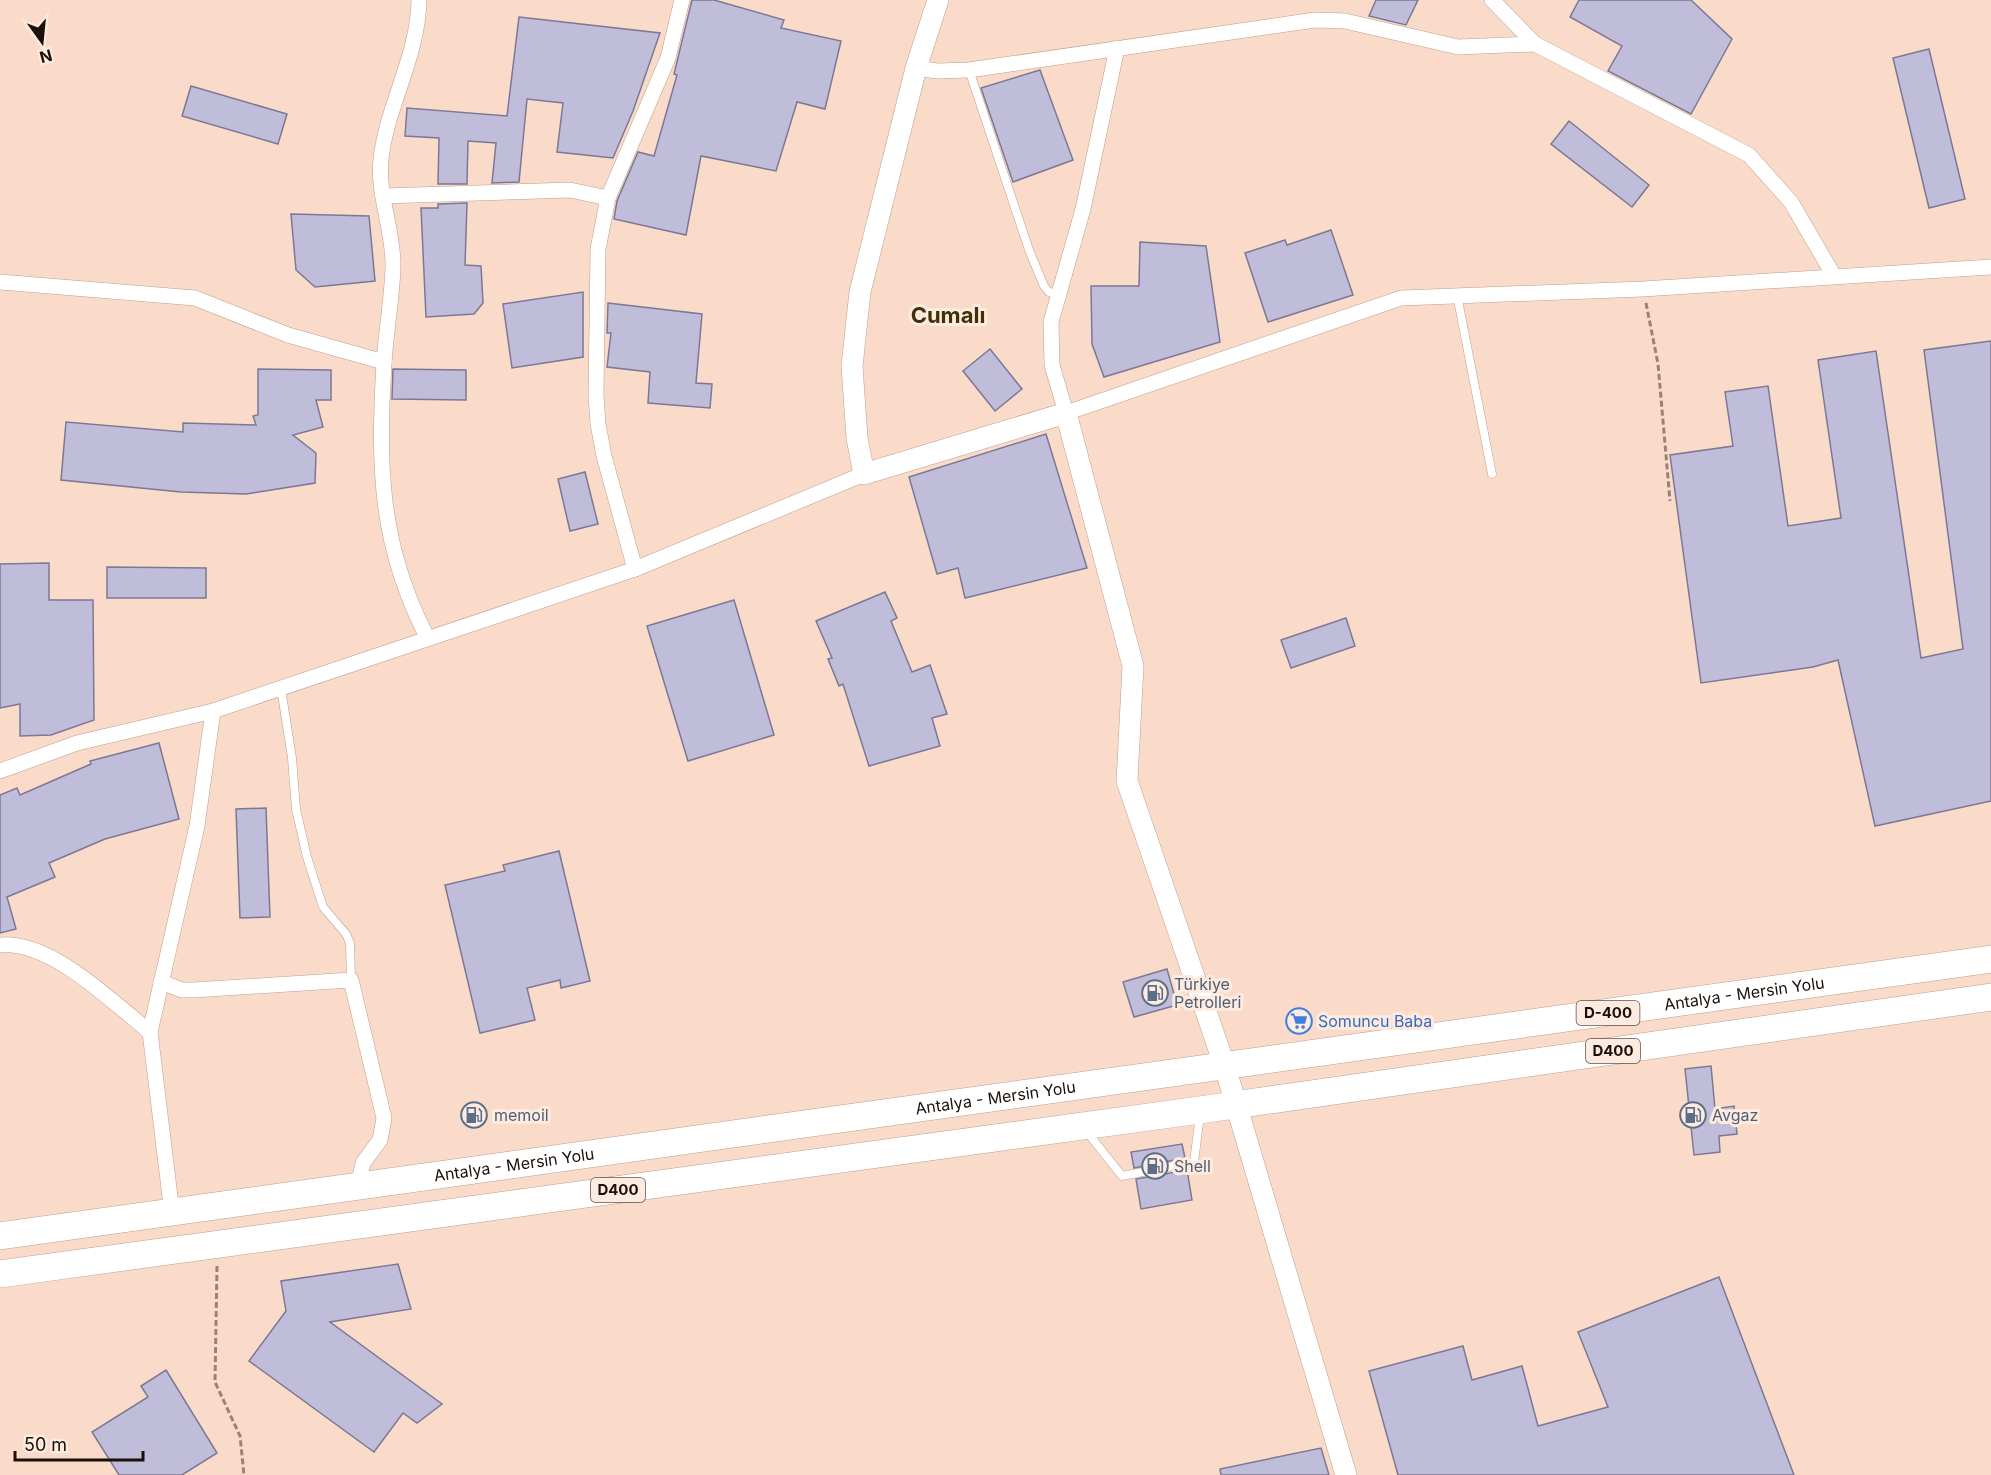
<svg xmlns="http://www.w3.org/2000/svg" width="1991" height="1475" viewBox="0 0 1991 1475" font-family="Inter,sans-serif">
<style>
.building{fill:#c0bddb;stroke:#7c7894;stroke-width:1.5}
.lines{fill:none;stroke-linecap:round;stroke-linejoin:round}
.lane-casing{stroke:#bc9f8e;stroke-width:9}
.street-casing{stroke:#bc9f8e;stroke-width:16}
.secondary-casing{stroke:#bc9f8e;stroke-width:22}
.highway-casing{stroke:#bc9f8e;stroke-width:28}
.path{stroke:#998377;stroke-width:3;stroke-dasharray:6 3;stroke-linecap:butt}
.lane{stroke:#fff;stroke-width:8}
.street{stroke:#fff;stroke-width:15}
.secondary{stroke:#fff;stroke-width:21}
.highway{stroke:#fff;stroke-width:27}
.labels{text-anchor:middle;stroke-width:6;stroke-linejoin:round;paint-order:stroke}
.shield{fill:#feebe0;stroke:#5e524a;stroke-width:1.5}
.shield-label{font-size:15px;font-weight:bold;fill:#1a100a}
.service-label{font-size:16px;fill:#4e5e75;stroke:#feebe0;text-anchor:start}
.street-label{font-size:16px;fill:#1a100a;stroke:#feebe0}
.shop-label{font-size:16px;fill:#366cbe;stroke:#feebe0;text-anchor:start}
.district-label{font-size:22px;font-weight:bold;fill:#403208;stroke:#feebe0}
</style>
<rect width="100%" height="100%" fill="#fadbca"/>
<g class="building">
<polygon points="692,0 714,0 784,20 781,28 841,41 825,109 797,102 776,171 701,156 686,235 614,219 617,201 638,152 654,156 677,75 674,74"/>
<polygon points="1376,0 1418,0 1406,25 1369,16"/>
<polygon points="1579,0 1691,0 1732,39 1691,114 1608,71 1622,46 1570,17"/>
<polygon points="519,17 660,33 633,111 613,158 557,152 563,103 527,99 519,182 492,183 496,143 468,141 467,184 438,184 439,138 405,136 407,108 507,116"/>
<polygon points="1929,49 1965,199 1929,208 1893,58"/>
<polygon points="1040,70 1073,160 1013,182 981,88"/>
<polygon points="191,86 287,114 278,144 182,116"/>
<polygon points="1569,121 1649,185 1632,207 1551,144"/>
<polygon points="467,203 465,265 481,266 483,303 474,314 426,317 421,208 438,208 438,204"/>
<polygon points="291,214 369,216 375,281 315,287 296,270"/>
<polygon points="1331,230 1353,295 1268,322 1245,253 1285,240 1287,245"/>
<polygon points="1140,242 1206,246 1220,342 1104,377 1092,344 1091,286 1139,286"/>
<polygon points="583,292 583,357 512,368 503,304"/>
<polygon points="608,303 702,314 696,383 712,384 710,408 648,403 650,372 607,367 611,333 607,333"/>
<polygon points="1991,341 1991,801 1875,826 1838,660 1813,667 1701,683 1670,455 1733,446 1725,392 1768,386 1788,526 1841,518 1818,360 1876,351 1921,658 1963,649 1924,350"/>
<polygon points="990,349 1022,389 995,411 963,371"/>
<polygon points="258,369 331,370 331,400 316,400 323,427 293,435 316,453 315,483 246,494 181,492 61,480 66,422 183,432 183,423 256,425 253,416 258,415"/>
<polygon points="393,369 466,370 466,400 392,399"/>
<polygon points="1046,434 1087,568 965,598 958,568 937,574 909,477"/>
<polygon points="585,472 598,524 570,531 558,479"/>
<polygon points="49,563 49,600 93,600 94,720 51,735 20,736 20,704 0,708 0,564"/>
<polygon points="107,567 206,568 206,598 107,598"/>
<polygon points="885,592 897,618 891,621 912,672 930,665 947,714 932,718 940,746 869,766 843,684 839,686 828,659 832,658 816,621"/>
<polygon points="734,600 774,735 688,761 647,626"/>
<polygon points="1346,618 1355,646 1291,668 1281,640"/>
<polygon points="159,743 179,819 105,839 49,863 55,877 7,897 16,929 0,933 0,795 17,788 20,795 91,764 90,761"/>
<polygon points="266,808 270,917 240,918 236,809"/>
<polygon points="559,851 590,981 561,988 560,980 527,988 535,1020 480,1033 445,885 505,871 503,865"/>
<polygon points="1167,969 1177,1005 1134,1017 1123,982"/>
<polygon points="1711,1066 1715,1109 1734,1106 1737,1134 1719,1136 1720,1152 1694,1155 1685,1069"/>
<polygon points="1182,1144 1185,1158 1134,1168 1131,1152"/>
<polygon points="1187,1170 1192,1200 1141,1209 1136,1179"/>
<polygon points="398,1264 411,1309 330,1322 442,1404 417,1423 403,1413 374,1452 249,1361 286,1311 281,1281"/>
<polygon points="1719,1277 1794,1475 1398,1475 1369,1371 1463,1346 1472,1380 1522,1366 1538,1426 1608,1407 1578,1332"/>
<polygon points="166,1370 217,1453 182,1475 119,1475 92,1432 148,1397 141,1386"/>
<polygon points="1321,1448 1329,1475 1221,1475 1220,1469"/>
</g>
<g class="lines">
<g class="lane-casing">
<g id="lane">
<polyline points="969,70 1029,250 1044,286 1049,292 1057,294"/>
<polyline points="1457,295 1492,474"/>
<polyline points="281,688 292,758 296,809 307,857 323,907 346,934 350,943 351,980"/>
<polyline points="1087,1132 1122,1176 1194,1162 1200,1115"/>
</g>
</g>
<g class="street-casing">
<g id="street">
<path d="M419,0C418,57 387,105 381,159C377,195 394,231 393,267C392,299 386,331 384,363C378,465 379,544 427,637"/>
<polyline points="1492,0 1535,44"/>
<polyline points="1117,48 1083,209 1051,322 1052,365 1066,413 1401,298 1643,289 1991,267"/>
<polyline points="916,68 937,71 969,70 1315,20 1345,21 1458,47 1535,44 1749,155 1791,202 1834,276"/>
<polyline points="383,196 570,190 608,198"/>
<polyline points="0,282 195,298 288,335 384,362"/>
<polyline points="635,569 604,456 598,424 596,395 598,249 608,198 668,58 682,0"/>
<polyline points="0,771 77,743 213,711 635,569 864,474"/>
<path d="M0,945C51,940 112,1002 150,1032"/>
<polyline points="161,982 182,990 194,990 351,980 384,1118 380,1140 363,1163 358,1186"/>
<polyline points="172,1213 150,1032 197,826 213,711"/>
</g>
</g>
<g class="secondary-casing">
<polyline id="secondary" points="938,0 916,68 860,292 852,366 857,438 864,474 1066,413 1133,666 1127,781 1225,1067 1346,1475"/>
</g>
<g class="highway-casing">
<g id="highway">
<path id="s1" d="M0,1236L1991,959"/>
<polyline points="0,1274 1200,1110 1991,997"/>
</g>
</g>
<g class="path">
<polyline points="1646,303 1658,364 1670,501"/>
<polyline points="217,1266 215,1382 240,1436 244,1475"/>
</g>
<use href="#lane" class="lane"/>
<use href="#street" class="street"/>
<use href="#secondary" class="secondary"/>
<use href="#highway" class="highway"/>
</g>
<defs>
<g id="fuel-ring" transform="scale(1.35)"><circle r="9.5" fill="#feebe0" stroke="#5c6f8a" stroke-width="1.5"/><path d="M-5.5-6h7V0h2V4h1.3V-2.5L3-4.5l.8-.8L6-3V5H2.5V1h-1V6h-7ZM-4.2-4.7v3.2H.2V-4.7Z" fill="#5c6f8a"/></g>
<g id="supermarket-ring" transform="scale(1.35)"><circle r="9.5" fill="#feebe0" stroke="#3f7fe0" stroke-width="1.5"/><path d="M-6-5.5h2.5l.6 2H6L4.5 2H-2.5L-4.4-4H-6ZM-1.5 3.2a1.3 1.3 0 1 0 .1 0ZM3 3.2a1.3 1.3 0 1 0 .1 0Z" fill="#3f7fe0"/></g>
</defs>
<g fill-rule="evenodd">
<use href="#fuel-ring" x="1155" y="993"/>
<use href="#supermarket-ring" x="1299" y="1021"/>
<use href="#fuel-ring" x="474" y="1115"/>
<use href="#fuel-ring" x="1693" y="1115"/>
<use href="#fuel-ring" x="1155" y="1166"/>
</g>
<g class="labels">
<g class="shield">
<rect x="1576.5" y="1001" width="63" height="24" rx="4.5"/>
<rect x="1586" y="1039" width="54" height="24" rx="4.5"/>
<rect x="591" y="1178" width="54" height="24" rx="4.5"/>
</g>
<g class="shield-label">
<text x="1608" y="1018">D-400</text>
<text x="1613" y="1056">D400</text>
<text x="618" y="1195">D400</text>
</g>
<g class="service-label">
<text x="1174" y="990">Türkiye<tspan x="1174" dy="18">Petrolleri</tspan></text>
<text x="494" y="1121">memoil</text>
<text x="1712" y="1121">Avgaz</text>
<text x="1174" y="1172">Shell</text>
</g>
<g class="street-label">
<text dy="6" stroke="none"><textPath href="#s1" startOffset="1761">Antalya - Mersin Yolu</textPath></text>
<text dy="6" stroke="none"><textPath href="#s1" startOffset="1005">Antalya - Mersin Yolu</textPath></text>
<text dy="6" stroke="none"><textPath href="#s1" startOffset="519">Antalya - Mersin Yolu</textPath></text>
</g>
<g class="shop-label">
<text x="1318" y="1027">Somuncu Baba</text>
</g>
<g class="district-label">
<text x="948" y="323">Cumalı</text>
</g>
</g>
<g transform="translate(42 42) rotate(165)" stroke="#feebe0" stroke-width="4.5" paint-order="stroke">
<path d="M0-4.5L10 22L0 15L-10 22Z" fill="#1a100a"/>
<text y="-9" font-size="16" font-weight="bold" text-anchor="middle" fill="#1a100a">N</text>
</g>
<path d="M15 1451v9h128v-9" fill="none" stroke="#1a100a" stroke-width="3"/>
<text x="24" y="1451" font-size="18" fill="#1a100a" stroke="#feebe0" stroke-width="4.5" paint-order="stroke">50 m</text>
</svg>
